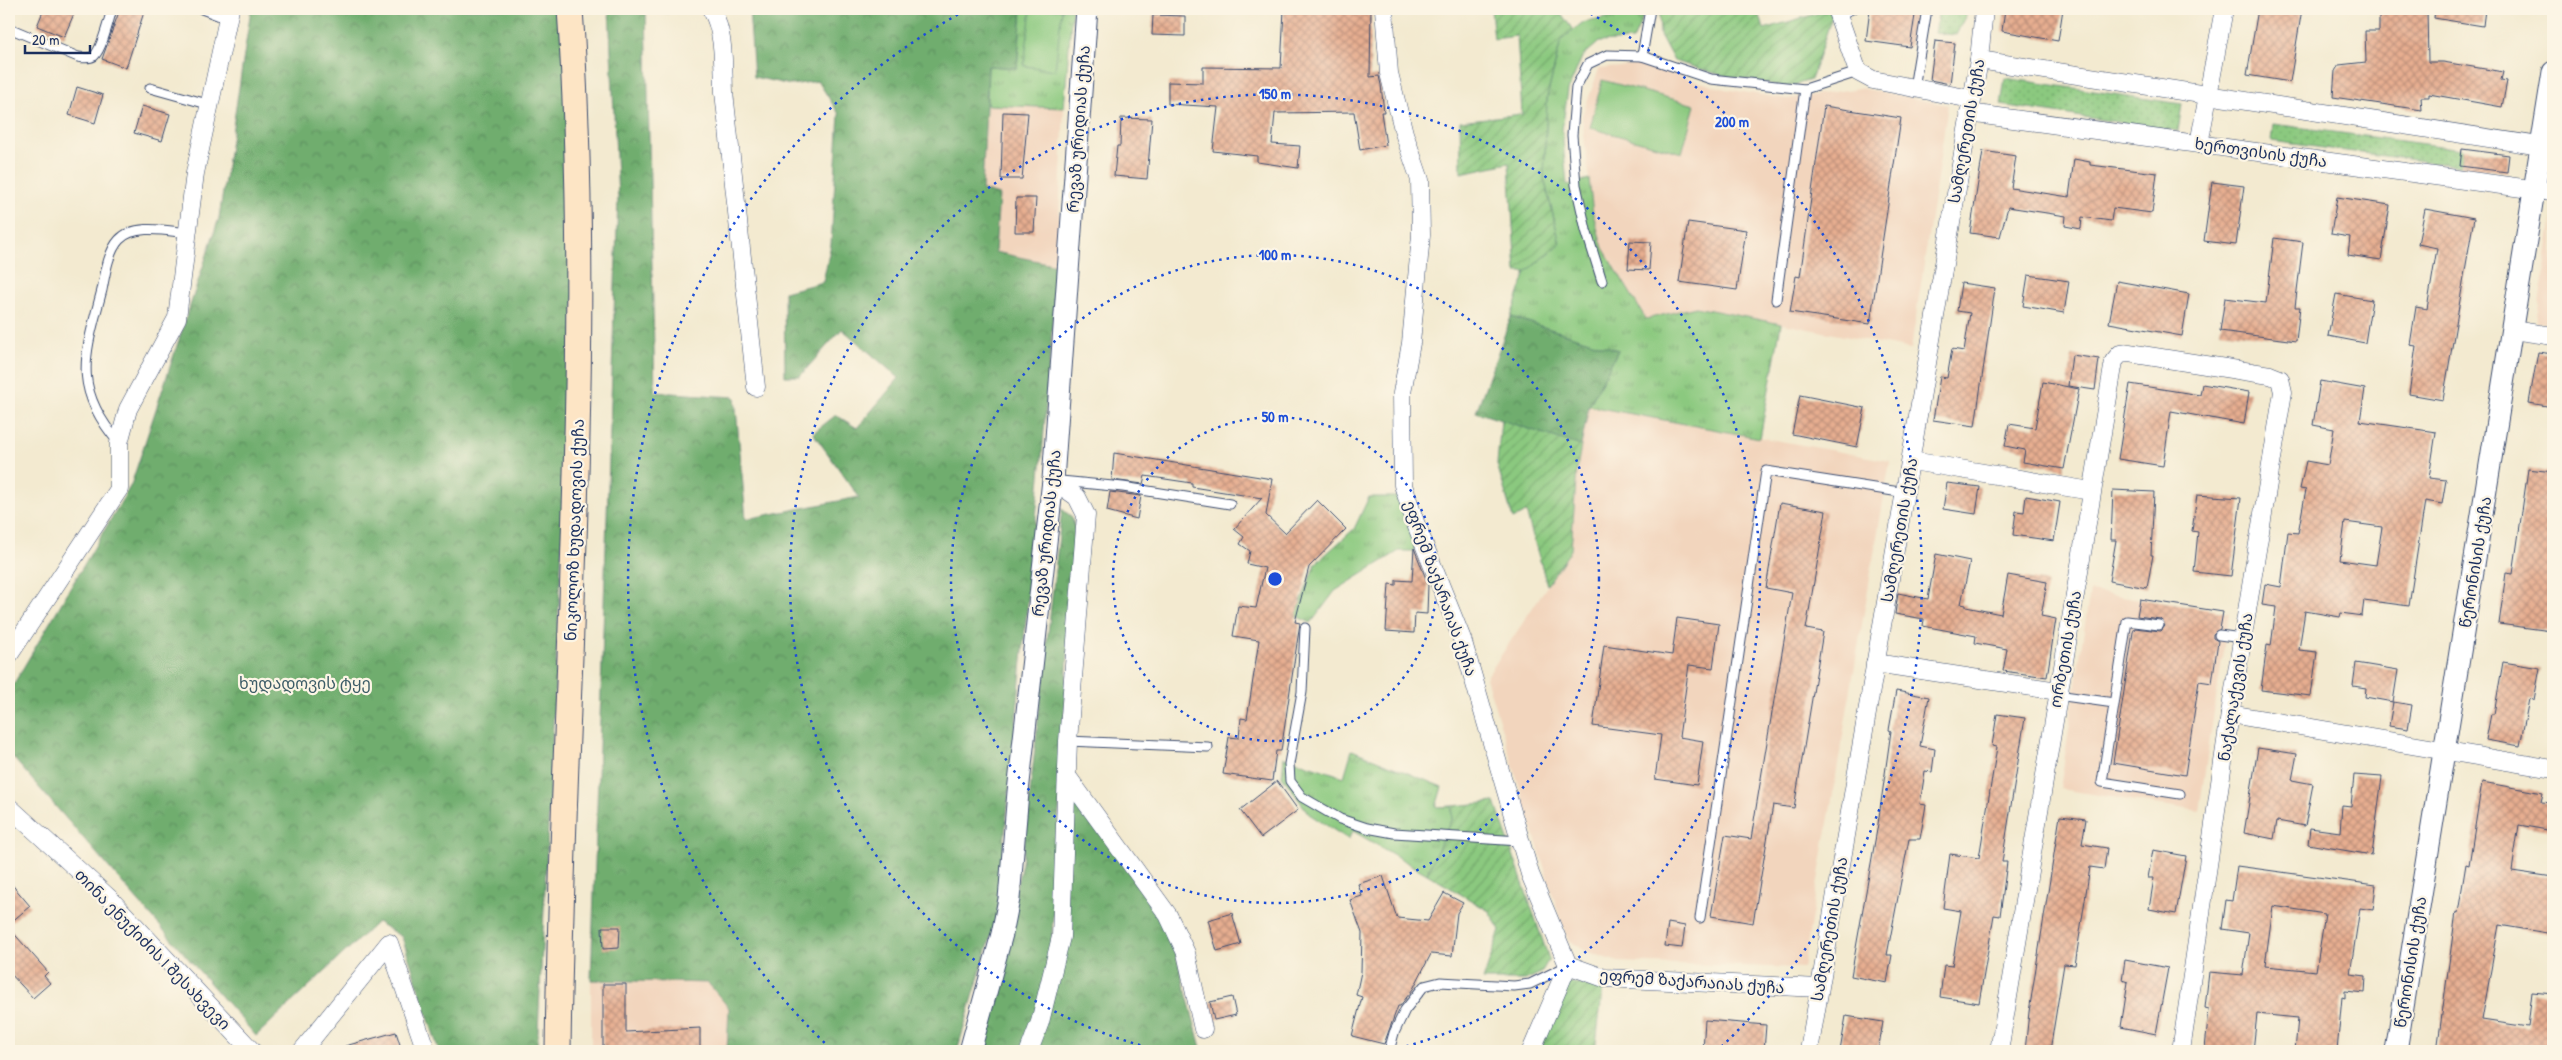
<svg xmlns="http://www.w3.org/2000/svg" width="2562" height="1060" viewBox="0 0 2562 1060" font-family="'Patrick Hand','Noto Sans Georgian',sans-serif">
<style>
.built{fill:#f2d5bd}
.grass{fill:url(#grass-tufts);stroke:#537c6e}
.forest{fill:url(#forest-crowns);stroke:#466e66}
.park{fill:url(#park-dots);stroke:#537c6e}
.garden{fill:url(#garden-furrows);stroke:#537c6e}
.pitch{fill:#8bc97f;stroke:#537c6e}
.building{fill:url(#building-cross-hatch);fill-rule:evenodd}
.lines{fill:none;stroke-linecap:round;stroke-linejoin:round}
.service-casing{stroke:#3b4b6f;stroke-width:11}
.minor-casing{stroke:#3b4b6f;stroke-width:19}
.tertiary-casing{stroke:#3b4b6f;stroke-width:23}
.secondary-casing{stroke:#3b4b6f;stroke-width:27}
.service{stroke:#fff;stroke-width:9}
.minor{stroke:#fff;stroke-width:18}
.tertiary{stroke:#fff;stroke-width:21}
.secondary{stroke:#fde5c5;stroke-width:25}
.ring{fill:none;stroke:#1d4ed8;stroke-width:2.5;stroke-dasharray:2.5 5}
.labels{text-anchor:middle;stroke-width:4.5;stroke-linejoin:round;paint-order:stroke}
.street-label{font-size:16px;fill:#1b2f5e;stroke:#fcf5e5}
.park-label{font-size:16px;fill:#3d5d68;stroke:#fcf5e5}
.centre{fill:#1d4ed8;stroke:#fcf5e5;stroke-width:2.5}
.ring-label{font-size:15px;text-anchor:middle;font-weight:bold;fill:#1d4ed8;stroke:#fcf5e5;stroke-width:4.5;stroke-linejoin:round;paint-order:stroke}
</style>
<defs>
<pattern id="grass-tufts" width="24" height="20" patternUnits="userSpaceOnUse" patternTransform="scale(1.25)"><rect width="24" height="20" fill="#8bc97f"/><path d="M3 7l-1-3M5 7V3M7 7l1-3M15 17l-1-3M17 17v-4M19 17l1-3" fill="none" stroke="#71a46b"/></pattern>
<pattern id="forest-crowns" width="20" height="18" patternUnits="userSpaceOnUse" patternTransform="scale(1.25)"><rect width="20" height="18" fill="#70ad6e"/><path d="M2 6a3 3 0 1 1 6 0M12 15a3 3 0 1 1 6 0" fill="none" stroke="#5b8d5e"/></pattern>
<pattern id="park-dots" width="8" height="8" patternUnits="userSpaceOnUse" patternTransform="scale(1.25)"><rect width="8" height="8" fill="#8bc97f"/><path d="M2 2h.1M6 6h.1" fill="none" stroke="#71a46b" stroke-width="1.8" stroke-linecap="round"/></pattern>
<pattern id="garden-furrows" width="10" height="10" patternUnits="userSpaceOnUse" patternTransform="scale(1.25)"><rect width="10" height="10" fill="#8bc97f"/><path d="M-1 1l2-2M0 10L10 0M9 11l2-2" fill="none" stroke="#71a46b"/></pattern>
<pattern id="building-cross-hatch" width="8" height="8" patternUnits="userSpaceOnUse" patternTransform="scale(1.25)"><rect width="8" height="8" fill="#e7ae90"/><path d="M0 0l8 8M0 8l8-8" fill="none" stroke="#ba8e79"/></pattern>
</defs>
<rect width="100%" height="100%" fill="#fcf5e5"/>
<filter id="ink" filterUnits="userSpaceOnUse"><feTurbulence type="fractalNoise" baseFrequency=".02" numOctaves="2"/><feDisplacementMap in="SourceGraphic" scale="10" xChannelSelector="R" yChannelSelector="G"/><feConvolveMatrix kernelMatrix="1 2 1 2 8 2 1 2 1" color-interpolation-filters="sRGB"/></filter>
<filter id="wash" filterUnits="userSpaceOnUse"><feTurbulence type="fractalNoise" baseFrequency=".0096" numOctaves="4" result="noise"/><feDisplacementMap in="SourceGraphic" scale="20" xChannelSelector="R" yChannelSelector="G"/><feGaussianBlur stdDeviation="1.12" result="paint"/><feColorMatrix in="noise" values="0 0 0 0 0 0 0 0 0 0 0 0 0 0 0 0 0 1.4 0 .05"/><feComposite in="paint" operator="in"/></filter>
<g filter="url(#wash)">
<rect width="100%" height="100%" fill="#f3ead0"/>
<g class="built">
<polygon points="1639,65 1725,89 1787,99 1860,88 1948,105 1911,349 1696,307 1646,319 1603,248 1593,214 1582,116 1599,69"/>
<polygon points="987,105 1064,108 1057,265 995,252 999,196 982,191"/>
<polygon points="2553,218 2553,325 2536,322"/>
<polygon points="1589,406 1890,461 1803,968 1618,962 1585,951 1568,939 1559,915 1486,678 1571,550 1577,468"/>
<polygon points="2090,591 2229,613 2199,811 2060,789"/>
<polygon points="591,980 708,983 729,1008 727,1051 591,1051"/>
</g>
<g class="grass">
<polygon points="1022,9 1072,9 1064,108 987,105 988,66 1017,68"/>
<polygon points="1610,17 1643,17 1633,40 1599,42 1582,57 1568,90 1562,130 1567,185 1589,179 1593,214 1603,248 1646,319 1696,307 1781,324 1760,438 1589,406 1618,350 1511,317 1526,272 1560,244 1544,178 1547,97 1561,40 1582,23"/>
<polygon points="1369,497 1400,497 1419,551 1399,551 1335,591 1311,623 1296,616 1315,564 1354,529"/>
<polygon points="1352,750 1442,787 1436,807 1452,806 1452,818 1427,874 1353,831 1348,839 1309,814 1282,776 1284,757 1344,777"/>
</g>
<g class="forest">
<polygon points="251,9 562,9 581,158 537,1051 439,1051 402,937 377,922 256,1036 9,753 9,692 131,485 219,218"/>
<polygon points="609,9 669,9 668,13 646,9 655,392 735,397 746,519 859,497 813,433 836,415 857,428 899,378 842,329 800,376 785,376 784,292 823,282 831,244 839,114 818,81 791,85 754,77 749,9 1022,9 1017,68 988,66 982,190 999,195 995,252 1057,265 1042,456 997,916 957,1051 727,1051 729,1008 708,983 591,980 618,198"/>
<polygon points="1511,317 1618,350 1589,406 1581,446 1476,412"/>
<polygon points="1062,509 1072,517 1075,530 1051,951 1040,999 1022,1051 976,1051 1022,863"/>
<polygon points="1079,799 1170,932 1202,1051 1034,1051 1046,1013 1071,803"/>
</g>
<g class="park">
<polygon points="1939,9 1969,9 1956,35 1935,33"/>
<polygon points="2005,78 2182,104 2178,131 2001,105"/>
<polygon points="2273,124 2462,149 2460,166 2271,141"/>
</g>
<g class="garden">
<polygon points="1491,9 1558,9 1573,30 1561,40 1547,97 1544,178 1560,244 1526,272 1516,272 1509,163 1461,173 1460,121 1522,114 1517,36 1494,39"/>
<polygon points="1659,9 1758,9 1764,29 1829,10 1832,16 1811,80 1787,87 1721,75 1674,61 1660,35"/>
<polygon points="1501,420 1581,446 1577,468 1571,550 1547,585 1526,512 1513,519 1497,464"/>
<polygon points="1495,802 1549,959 1541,973 1525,980 1483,980 1500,930 1489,911 1427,874 1452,818 1452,806"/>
<polygon points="1568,983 1603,987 1595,1051 1539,1051"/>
</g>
<g class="pitch">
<polygon points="1031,9 1062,9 1055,70 1024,66"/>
<polygon points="1602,80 1695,105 1682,153 1590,128"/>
</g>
<g id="blocks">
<g class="building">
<polygon points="44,9 76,9 64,37 37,26"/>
<polygon points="120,9 145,9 126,68 102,59"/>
<polygon points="1284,9 1371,9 1370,77 1379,76 1381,85 1384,112 1381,112 1386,145 1360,150 1354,112 1275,113 1272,144 1300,146 1298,168 1257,162 1257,156 1213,151 1218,107 1168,104 1168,82 1203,83 1203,67 1281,68"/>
<polygon points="1870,9 1916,9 1910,47 1866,41"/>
<polygon points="2005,9 2063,9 2058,41 2002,31"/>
<polygon points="2258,9 2302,9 2290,82 2247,75"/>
<polygon points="2379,9 2427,9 2428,62 2443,62 2503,72 2501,80 2507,81 2502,107 2429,94 2429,97 2421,97 2422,110 2333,97 2335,71 2339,65 2366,62 2365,31 2379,31"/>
<polygon points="2435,9 2485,9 2483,26 2434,18"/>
<polygon points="1153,15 1185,16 1185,36 1152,35"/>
<polygon points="1935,41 1955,43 1950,84 1930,80"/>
<polygon points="77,87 103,95 95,123 69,115"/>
<polygon points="142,106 170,114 162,141 134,133"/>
<polygon points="1824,106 1901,118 1870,324 1790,312 1796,276 1800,277"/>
<polygon points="1003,112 1028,113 1022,179 1001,179"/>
<polygon points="1121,118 1152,119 1147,179 1114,176 1117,146 1120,146"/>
<polygon points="2462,149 2509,155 2507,172 2460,166"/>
<polygon points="1983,151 2016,156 2011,188 2069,197 2074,159 2090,162 2090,165 2157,173 2152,213 2113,208 2111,221 2082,217 2081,229 2065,226 2066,216 2008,207 2000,237 1970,233"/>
<polygon points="2212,182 2244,186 2236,245 2204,241"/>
<polygon points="2337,197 2390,205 2381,260 2348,255 2350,237 2331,234"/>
<polygon points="1016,198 1036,198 1034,232 1015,232"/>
<polygon points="2425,209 2474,218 2443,400 2409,394 2416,346 2410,345 2416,307 2427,309 2437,248 2418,244"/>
<polygon points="1688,222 1746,230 1737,290 1679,282"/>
<polygon points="2274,238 2303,242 2295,307 2300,307 2296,341 2220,331 2225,298 2266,303"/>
<polygon points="1630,241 1651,242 1649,270 1628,269"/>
<polygon points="2028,275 2069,281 2064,313 2023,306"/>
<polygon points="2117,281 2189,294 2182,336 2109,323"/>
<polygon points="1961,283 1995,288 1975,426 1933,420 1940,377 1947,378 1952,349 1964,351 1970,313 1957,311"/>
<polygon points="2336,294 2372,300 2365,343 2328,336"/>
<polygon points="2538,352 2553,354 2553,407 2529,403"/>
<polygon points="2072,355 2099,359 2095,390 2068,386"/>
<path d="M2320,381L2365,389L2360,421L2436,432L2429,478L2446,480L2442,504L2425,501L2409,606L2364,600L2362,616L2341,613L2340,617L2305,611L2299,650L2317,652L2311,696L2261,690L2267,645L2271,646L2276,607L2262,605L2265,584L2281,587L2288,532L2298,533L2306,490L2300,489L2306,461L2328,465L2334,429L2313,425ZM2345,522L2382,527L2376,565L2340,560Z"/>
<polygon points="2043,382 2079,389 2064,469 2023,462 2025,450 2005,446 2009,424 2035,428"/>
<polygon points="2130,384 2200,395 2202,384 2249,392 2244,424 2171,411 2163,466 2118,459"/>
<polygon points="1800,395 1865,408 1857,447 1792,434"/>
<polygon points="1114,453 1272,479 1266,515 1285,533 1317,500 1346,529 1309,567 1295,622 1300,623 1281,751 1276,751 1272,781 1223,774 1229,737 1239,738 1241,718 1247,719 1259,640 1233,636 1238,606 1256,608 1265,568 1247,564 1250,551 1240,544 1244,537 1234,529 1262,498 1192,487 1192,483 1145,476 1143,484 1112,480"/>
<polygon points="2528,469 2553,472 2553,613 2551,631 2499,624 2506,573 2513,574"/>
<polygon points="1947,483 1980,487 1976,514 1943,509"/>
<polygon points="2113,490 2154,492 2151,555 2153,555 2147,588 2109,581 2116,540 2111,540"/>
<polygon points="1110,492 1141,496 1137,519 1107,511"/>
<polygon points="2197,495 2241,498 2231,576 2194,572 2198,532 2192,531"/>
<polygon points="2026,496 2060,502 2054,541 2013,535 2016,511 2024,512"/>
<polygon points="1780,503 1826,511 1806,629 1823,632 1794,808 1773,805 1753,923 1711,916 1725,835 1751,839 1757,802 1792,593 1766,588"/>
<polygon points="1414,548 1428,584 1427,614 1415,613 1414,633 1386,631 1389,584 1396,585 1396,580 1412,581"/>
<polygon points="1936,554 1970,561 1961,604 1966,605 1966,607 2001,614 2008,575 2047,582 2041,616 2056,619 2047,677 2003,671 2007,649 1975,643 1976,636 1923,626 1924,619 1895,614 1898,593 1928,599"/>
<polygon points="2140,599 2223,612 2220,629 2213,634 2213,638 2218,641 2212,683 2199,681 2185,775 2113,763 2133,632 2135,628 2161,631 2165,626 2160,619 2137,616"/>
<polygon points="1677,618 1719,624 1713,668 1689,665 1679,737 1703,741 1697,785 1655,779 1661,735 1593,726 1604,645 1672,655"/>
<polygon points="2503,662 2540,668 2534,700 2529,699 2520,746 2486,740 2491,714 2494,714"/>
<polygon points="2356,663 2398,670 2393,702 2365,697 2366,688 2353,686"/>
<polygon points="1896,691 1929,697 1920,746 1935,749 1932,772 1925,771 1920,804 1926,805 1920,839 1909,839 1887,955 1892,955 1887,983 1851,976 1878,824 1891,731 1889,730"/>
<polygon points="2393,702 2412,705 2408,729 2389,726"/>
<polygon points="1997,714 2025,718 2002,862 2007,862 2000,916 1994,915 1979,1003 1940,997 1944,965 1952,966 1961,911 1943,908 1950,854 1979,858 1997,747 1992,746"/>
<polygon points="2258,748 2297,754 2292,780 2313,784 2305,826 2277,821 2274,839 2244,833"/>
<polygon points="2354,775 2382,777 2372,855 2308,844 2310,828 2340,832 2342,805 2351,806"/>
<polygon points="1277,781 1298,810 1261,838 1240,810"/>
<polygon points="2482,782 2543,793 2541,802 2553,803 2553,831 2519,825 2512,871 2553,877 2553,934 2499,925 2482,1020 2528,1027 2532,992 2553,994 2553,1051 2437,1051 2456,912 2458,913 2466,864 2469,865"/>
<polygon points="2060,816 2086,819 2082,844 2107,848 2104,869 2090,867 2075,965 2064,964 2050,1051 2025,1051 2029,1012"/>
<polygon points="2153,850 2186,856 2176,914 2149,909 2154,878 2148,878"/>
<path d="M2237,866L2376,885L2373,910L2360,908L2350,974L2366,976L2365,993L2345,991V998L2342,997L2337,1051H2295L2298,1018L2257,1014L2253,1051L2205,1049L2209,1009L2205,1008L2209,972L2243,975L2249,933L2222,929L2226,900L2232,901ZM2273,906L2325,914L2316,971L2265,966Z"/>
<polygon points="1383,876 1397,918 1428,921 1444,893 1463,903 1457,913 1452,956 1431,954 1413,989 1400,1006 1398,1006 1384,1044 1352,1036 1362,997 1356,995 1361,972 1362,933 1350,900 1362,896 1358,884"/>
<polygon points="9,881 30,906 9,924"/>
<polygon points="1232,913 1241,944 1217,951 1208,920"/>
<polygon points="1668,923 1685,926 1682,948 1665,946"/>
<polygon points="602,927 620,927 619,948 603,949"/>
<polygon points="9,928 48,972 44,976 50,983 33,998 9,972"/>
<polygon points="2125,960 2168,968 2156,1034 2121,1027 2128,982 2122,980"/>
<polygon points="603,984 626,984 626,1032 700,1028 700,1051 603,1050"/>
<polygon points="1232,997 1236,1015 1214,1020 1210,1002"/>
<polygon points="1846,1016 1883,1022 1878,1051 1840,1051"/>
<polygon points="1705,1020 1766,1025 1764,1051 1703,1051"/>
<polygon points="396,1032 402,1051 346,1051 345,1046"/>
</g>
</g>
</g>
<g filter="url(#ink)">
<use href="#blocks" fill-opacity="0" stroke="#3b4b6f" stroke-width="1"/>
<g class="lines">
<g class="service-casing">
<g id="service">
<polyline points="202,9 228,19"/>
<polyline points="1838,15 1852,9"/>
<path d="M9,28L78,57C83,58 89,59 94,56C102,49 109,19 112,9"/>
<polyline points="1642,56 1650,9"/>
<polyline points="150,88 211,105"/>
<polyline points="1914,88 1927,9"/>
<polyline points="1602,281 1586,230 1576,185 1572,135 1576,87 1588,64 1607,55 1642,56 1711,79 1805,89 1858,72"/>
<polyline points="1776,300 1805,89"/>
<path d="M119,443C71,387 85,355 102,290C105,275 108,252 119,240C134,223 168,231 188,233"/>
<polyline points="1061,481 1123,487 1230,504"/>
<polyline points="2159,625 2127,621 2102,782 2180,794"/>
<polyline points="1305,628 1302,692 1289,764 1290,781 1302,797 1340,819 1367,828 1394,833 1520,841"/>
<polyline points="2219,635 2242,638"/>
<polyline points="2057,695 2114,703"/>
<polyline points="1068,741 1208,747"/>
<polyline points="1700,918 1766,471 1906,493"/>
<polyline points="1389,1051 1394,1033 1405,1010 1424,986 1440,982 1514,986 1530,984 1565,967"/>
</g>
</g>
<g class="minor-casing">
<g id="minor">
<path d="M711,9C725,31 723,67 724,92L756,387"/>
<polyline points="1384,9 1389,73 1404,133 1420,180 1421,235 1411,343 1402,393 1403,485 1415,522 1462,639 1530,874 1568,965 1604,978 1819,988"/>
<polyline points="1836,9 1858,72 1873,80 1971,99"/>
<polyline points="1979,60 2553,148"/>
<polyline points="1969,113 2553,192"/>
<polyline points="2199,144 2224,9"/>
<polyline points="2512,330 2553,336"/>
<polyline points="1912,461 2091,491"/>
<polyline points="9,655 119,489 119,443 128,409 177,318 195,173 230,9"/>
<polyline points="1875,663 2058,691"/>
<polyline points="2230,714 2553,769"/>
<polyline points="1067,776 1168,915 1186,953 1203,1029"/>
<polyline points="9,807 109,898 252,1051"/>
<polyline points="302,1051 389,943 426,1051"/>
<polyline points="1029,1051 1040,1022 1061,937 1068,741 1086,515 1077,497 1053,480"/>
<polyline points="1531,1051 1568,965"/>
<polyline points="1809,1051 1979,60 1984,9"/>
<polyline points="1999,1051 2114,361 2120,354 2129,353 2270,375 2280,379 2283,392 2230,714 2181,1051"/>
</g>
</g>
<g class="tertiary-casing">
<g id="tertiary">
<polyline points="970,1051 1002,934 1009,899 1018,792 1053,480 1087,9"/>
<polyline points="2396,1051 2553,72"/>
</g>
</g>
<g class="secondary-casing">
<path id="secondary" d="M558,1051C562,704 594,356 570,9"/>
</g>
<use href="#service" class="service"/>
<use href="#minor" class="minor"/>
<use href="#tertiary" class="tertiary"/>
<use href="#secondary" class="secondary"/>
</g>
</g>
<g class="ring">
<circle cx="1275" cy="579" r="162"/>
<circle cx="1275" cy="579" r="324"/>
<path d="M1162 1051A485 485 0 1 1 1388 1051"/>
<path d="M830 1048A647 647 0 0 1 966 10M1584 10A647 647 0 0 1 1720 1048"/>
</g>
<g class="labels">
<g class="street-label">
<text transform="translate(1078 129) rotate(-86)" y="6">რევაზ ურიდიას ქუჩა</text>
<text transform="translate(1966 131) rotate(-80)" y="6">სამღერეთის ქუჩა</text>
<text transform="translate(2261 152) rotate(8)" y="6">ხერთვისის ქუჩა</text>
<text transform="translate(574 530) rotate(-88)" y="6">ნიკოლოზ ხუდადოვის ქუჩა</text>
<text transform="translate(1899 530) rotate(-80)" y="6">სამღერეთის ქუჩა</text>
<text transform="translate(1046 533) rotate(-84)" y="6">რევაზ ურიდიას ქუჩა</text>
<text transform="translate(2475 562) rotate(-81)" y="6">წერონისის ქუჩა</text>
<text transform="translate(1441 588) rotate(70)" y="6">ეფრემ ზაქარაიას ქუჩა</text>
<text transform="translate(2065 649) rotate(-80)" y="6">ორბეთის ქუჩა</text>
<text transform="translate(2235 687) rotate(-81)" y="6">ნაქალაქევის ქუჩა</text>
<text transform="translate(1829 929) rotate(-80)" y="6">სამღერეთის ქუჩა</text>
<text transform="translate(153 949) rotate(46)" y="6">თინა ენუქიძის I შესახვევი</text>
<text transform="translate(2410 962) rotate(-81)" y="6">წერონისის ქუჩა</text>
<text transform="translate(1692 981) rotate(4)" y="6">ეფრემ ზაქარაიას ქუჩა</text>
</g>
<g class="park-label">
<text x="305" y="689">ხუდადოვის ტყე</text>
</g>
</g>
<circle cx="1275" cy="579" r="8" class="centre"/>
<g class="ring-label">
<text x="1275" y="99">150 m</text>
<text x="1732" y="127">200 m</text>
<text x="1275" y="260">100 m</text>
<text x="1275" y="422">50 m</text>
</g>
<rect width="2562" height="1060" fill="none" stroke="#fcf5e5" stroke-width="30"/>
<path d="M25 45v8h65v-8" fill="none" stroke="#1b2f5e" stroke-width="2.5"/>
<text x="32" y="45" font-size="15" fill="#1b2f5e" stroke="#fcf5e5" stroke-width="4" paint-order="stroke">20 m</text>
</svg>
